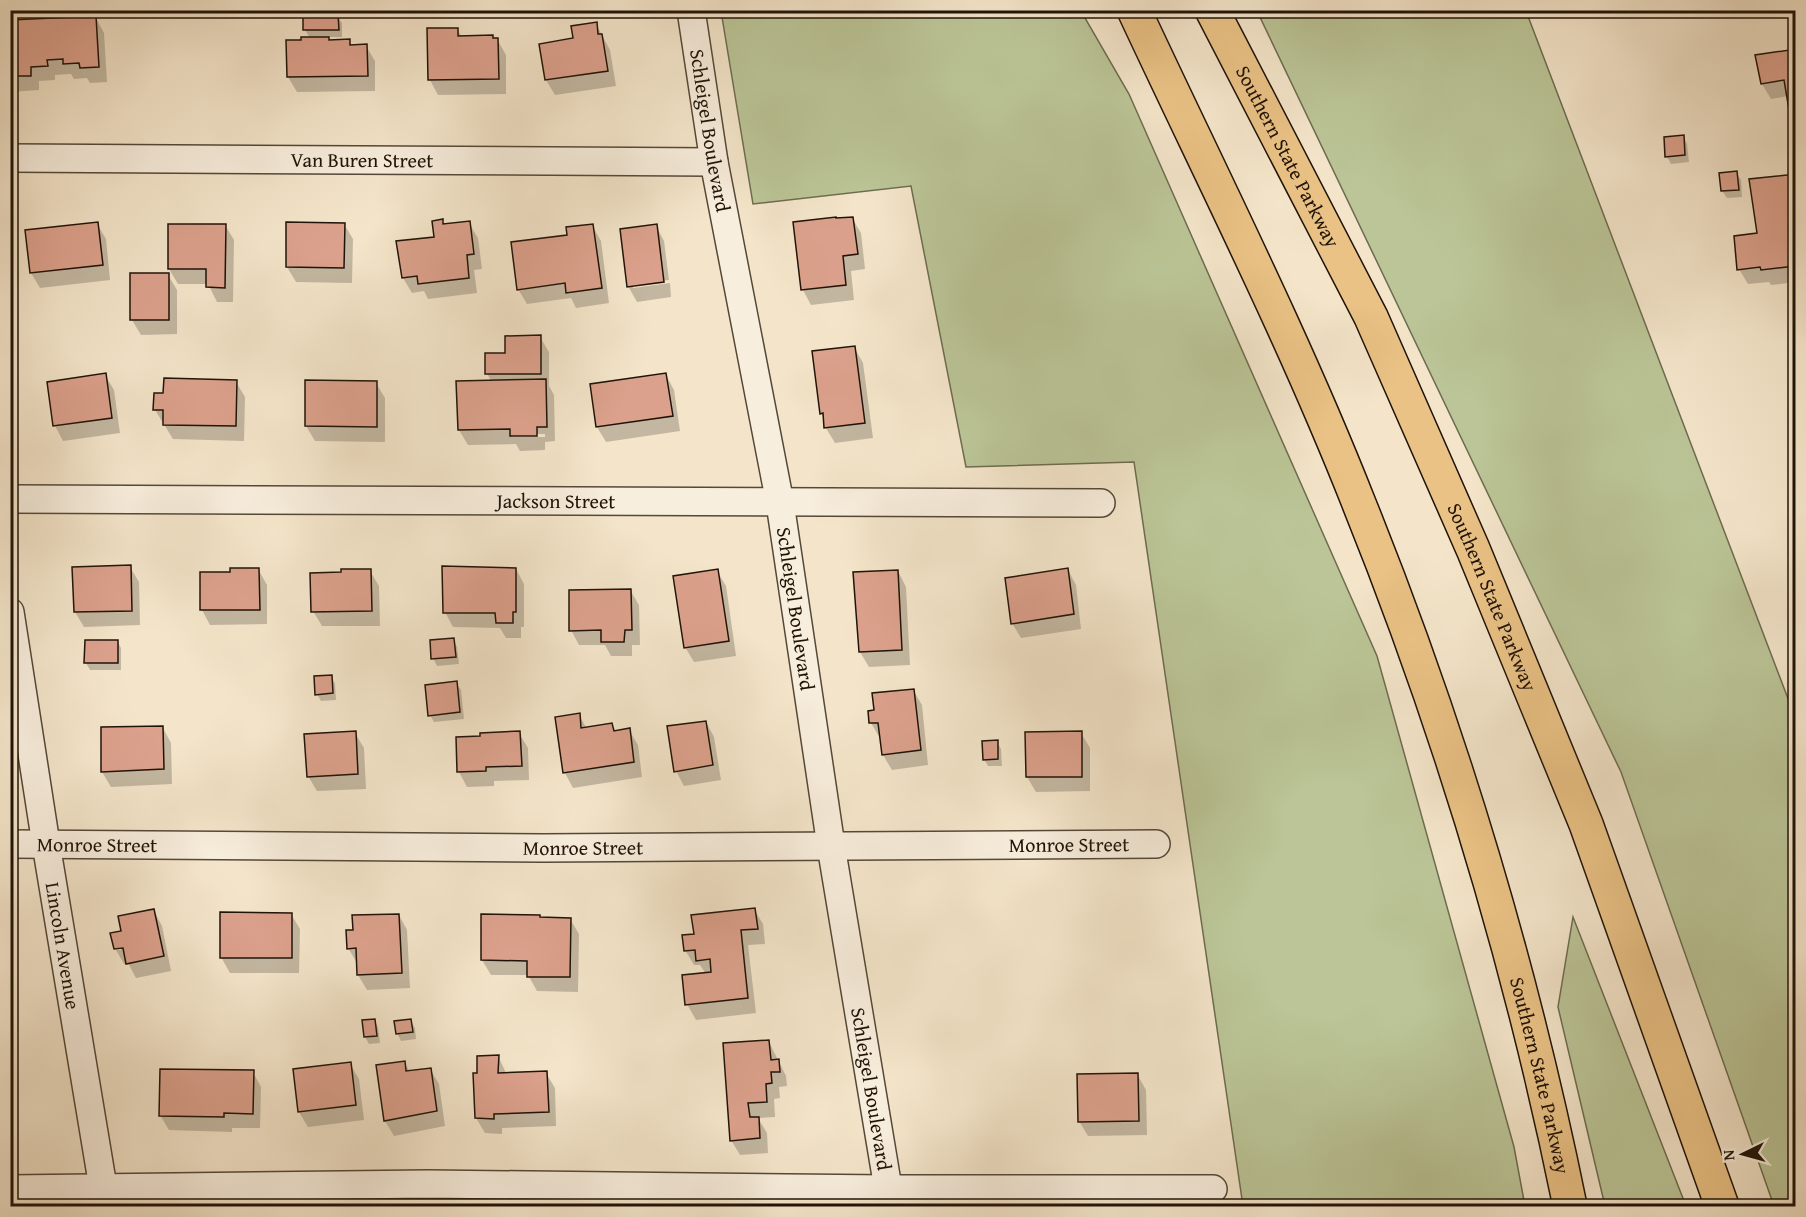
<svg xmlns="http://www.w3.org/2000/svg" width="1806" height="1217" viewBox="0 0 1806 1217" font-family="'Gentium Book Plus',serif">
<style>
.green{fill:#bbc597;stroke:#6d6c50;stroke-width:1.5}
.shadow{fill:#0003;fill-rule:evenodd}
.building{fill:#dca18c;stroke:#1f1308;stroke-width:1.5}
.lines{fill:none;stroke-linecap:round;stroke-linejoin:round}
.street-casing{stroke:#544838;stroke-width:30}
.highway-casing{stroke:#1f1308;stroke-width:36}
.street{stroke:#f8eedd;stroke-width:27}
.highway{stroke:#eac285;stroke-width:33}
.labels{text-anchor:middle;stroke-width:5;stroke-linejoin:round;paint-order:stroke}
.street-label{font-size:20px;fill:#1f1308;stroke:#f8eedd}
</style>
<rect width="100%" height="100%" fill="#f4e5ca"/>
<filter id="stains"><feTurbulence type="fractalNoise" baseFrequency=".00333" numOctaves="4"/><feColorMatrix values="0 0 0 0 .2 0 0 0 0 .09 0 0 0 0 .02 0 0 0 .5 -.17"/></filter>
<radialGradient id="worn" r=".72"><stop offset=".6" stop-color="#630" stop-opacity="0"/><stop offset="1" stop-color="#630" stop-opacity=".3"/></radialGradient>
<g class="green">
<polygon points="721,11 1081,11 1129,94 1377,656 1514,1147 1525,1206 1243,1206 1134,462 966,467 911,186 753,204"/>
<polygon points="1257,11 1526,11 1795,717 1795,1206 1774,1206 1621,772"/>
<polygon points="1573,917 1686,1206 1605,1206 1558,1007"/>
</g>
<g class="shadow">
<polygon points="337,16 342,23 342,37 328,37 330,41 349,41 352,46 366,46 375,61 375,91 297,92 288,77 288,41 302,41 310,38 305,30"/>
<polygon points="96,18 104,33 107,82 90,83 87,78 74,79 71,74 55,75 55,80 39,81 39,90 10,92 10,22"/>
<polygon points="596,24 610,50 616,86 555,95 546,80 541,45 575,39"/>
<polygon points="457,29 462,37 492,37 494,39 497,39 506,55 506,94 438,95 430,80 429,30"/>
<polygon points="1796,50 1796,118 1790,109 1788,96 1771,99 1762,84"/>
<polygon points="1683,136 1687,144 1689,162 1671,164 1667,157"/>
<polygon points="1736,173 1741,180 1742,197 1727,198 1722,191"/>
<polygon points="1796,176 1796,282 1771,285 1769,282 1748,284 1739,269"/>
<polygon points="852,218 861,233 865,269 851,271 854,300 811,305 803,290"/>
<polygon points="442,221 445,226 469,223 478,238 482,269 474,270 477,293 428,299 424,291 412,293 403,278 435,238"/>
<polygon points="97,224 106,239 110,280 40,288 31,273"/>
<polygon points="344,224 353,239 352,283 296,282 287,267"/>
<polygon points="225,225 234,240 233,302 217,302 208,284 178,284 169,269"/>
<polygon points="592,225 601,241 609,303 576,308 571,298 527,304 518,289 569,236"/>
<polygon points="656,226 664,241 669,280 633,285 633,288 670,283 671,297 637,302 628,286"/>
<polygon points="168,275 177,290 177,334 141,335 132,320"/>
<path d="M540,337L549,352V386L554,395L555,441L545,442V450L520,451L516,444L468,445L459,430L491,381L487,373L506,354ZM512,434H545V437H512Z"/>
<polygon points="854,347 863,363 873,438 835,443 826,428 822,413"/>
<polygon points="105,375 114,390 120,433 63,441 55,426 48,383"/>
<polygon points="666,375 674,390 680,431 606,442 597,427"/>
<polygon points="236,382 245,397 244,441 173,439 155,410 165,394"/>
<polygon points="376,383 385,398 385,442 315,441 306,426"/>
<polygon points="130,567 139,582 140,625 84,627 75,612"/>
<polygon points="258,569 267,585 267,624 210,625 202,610"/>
<polygon points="516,569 524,584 524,627 521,627 521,638 506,638 500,628 453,627 445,612"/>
<polygon points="1068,570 1076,585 1081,629 1021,638 1012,623"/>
<polygon points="370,571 379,586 380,626 322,626 313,611"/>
<polygon points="717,571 726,586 736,656 694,662 685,647"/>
<polygon points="898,571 906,587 910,665 869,667 860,652"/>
<polygon points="630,590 639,605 640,645 632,645 632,656 611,656 605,645 579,645 571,630"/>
<polygon points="453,639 457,647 459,664 437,666 433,658"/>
<polygon points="117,641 121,648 121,670 90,670 86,663"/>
<polygon points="331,676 335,684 336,700 321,701 317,694"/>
<polygon points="456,683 461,690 464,719 434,722 430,715"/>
<polygon points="913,690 922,705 928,765 892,770 883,755 881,738 880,738 871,723 876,711"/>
<polygon points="579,715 587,729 612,725 616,732 629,730 638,745 642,777 573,788 565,773"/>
<polygon points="706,722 714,737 721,780 684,786 676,771"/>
<polygon points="163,728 171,743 172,784 111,787 102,772 102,729"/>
<polygon points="355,733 364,748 366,789 317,791 308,776"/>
<polygon points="519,733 528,748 529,780 494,781 494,786 467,787 459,772"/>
<polygon points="1081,733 1090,748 1090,791 1036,792 1027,777"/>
<polygon points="997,742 1001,749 1002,766 988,766 984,759"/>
<polygon points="754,909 763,924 765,944 748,945 756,1013 696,1020 687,1004 706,974 700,965 694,965 685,950 695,935"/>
<polygon points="154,911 162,926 171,971 136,978 128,963 124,964 116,950 121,950 121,945 115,949 122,932"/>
<polygon points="291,914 300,929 299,973 230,973 221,957"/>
<polygon points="399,915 407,930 410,988 367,990 358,975 357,963 348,948 355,931"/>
<polygon points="570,919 579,934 578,992 537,991 528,975 491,975 482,960"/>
<polygon points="374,1020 378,1027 380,1043 369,1044 365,1037"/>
<polygon points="410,1020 415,1028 416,1039 401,1041 397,1033"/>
<polygon points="769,1042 786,1076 787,1086 779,1087 780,1098 774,1099 775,1117 758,1118 767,1133 768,1153 740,1155 731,1140"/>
<polygon points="498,1056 507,1075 546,1073 555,1088 556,1126 502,1128 502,1134 485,1133 476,1118 478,1074"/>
<polygon points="404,1062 410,1072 430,1069 439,1084 445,1126 394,1136 385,1121"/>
<polygon points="350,1064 359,1079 364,1120 308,1127 299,1112 294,1071"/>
<polygon points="253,1072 261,1087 260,1128 232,1128 232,1132 169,1130 160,1115"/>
<polygon points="1137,1074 1146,1090 1147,1135 1088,1136 1079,1121"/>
</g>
<g class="building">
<polygon points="303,14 338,14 339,30 303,30"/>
<polygon points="96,16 99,67 80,68 79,63 63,64 63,59 47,60 48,66 31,67 31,76 10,76 10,20"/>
<polygon points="597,22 598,34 602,34 608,71 545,80 539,44 573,38 571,26"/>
<polygon points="427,28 458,28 458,36 493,35 493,38 498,38 499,79 428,80"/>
<polygon points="301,37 329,37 329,40 350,39 350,45 367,44 368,76 287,77 286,40 301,40"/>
<polygon points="1796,49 1796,109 1789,110 1784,80 1761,84 1755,55"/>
<polygon points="1684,135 1685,155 1665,157 1664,137"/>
<polygon points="1737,171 1739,190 1721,191 1719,173"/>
<polygon points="1796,174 1796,266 1761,270 1760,267 1737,270 1734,236 1757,233 1749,179"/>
<polygon points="836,217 836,218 853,217 858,254 843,256 846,285 801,290 793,222"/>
<polygon points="443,219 443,224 470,221 474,254 467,255 469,278 418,284 417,276 402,278 396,241 434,237 432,221"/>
<polygon points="98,222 103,265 30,273 25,230"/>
<polygon points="286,222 345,223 344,268 286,267"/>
<polygon points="168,224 226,224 225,288 206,287 206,269 168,269"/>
<polygon points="593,224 602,288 566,293 565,283 517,290 511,242 567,235 566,227"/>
<polygon points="657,224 664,282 627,287 620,229"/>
<rect x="130" y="273" width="39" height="47"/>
<polygon points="541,335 541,374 485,374 485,353 505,353 505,336"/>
<polygon points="855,346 865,423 824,428 823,413 820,414 812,351"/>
<polygon points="106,373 112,418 53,426 47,382"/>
<polygon points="666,373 673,416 596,427 590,384"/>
<polygon points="164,378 237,380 236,426 163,425 163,410 153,410 154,393 163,393"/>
<polygon points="546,379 547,427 537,427 537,436 510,436 510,429 458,430 456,381"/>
<polygon points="305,380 377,381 377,427 305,426"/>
<polygon points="131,565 132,611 74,612 72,567"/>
<polygon points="442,566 516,568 516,612 513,612 513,623 496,623 495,613 443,613"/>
<polygon points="230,568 259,568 260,610 200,610 200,572 230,572"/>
<polygon points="1068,568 1074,614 1011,624 1005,578"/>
<polygon points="341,569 371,569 372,611 311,612 310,573 341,572"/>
<polygon points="718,569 729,641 684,648 673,576"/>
<polygon points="898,570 902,650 859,652 853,572"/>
<polygon points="631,589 632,630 625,630 624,642 601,642 601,630 569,631 569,590"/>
<polygon points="454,638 456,657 431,659 430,640"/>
<polygon points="85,640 118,640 118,663 84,663"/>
<polygon points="332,675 333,693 315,695 314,676"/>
<polygon points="457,681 460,712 428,716 425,685"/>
<polygon points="914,689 921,750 882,755 878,723 869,723 868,711 874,710 872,693"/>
<polygon points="580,713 581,728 612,723 614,731 630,728 634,762 563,773 555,717"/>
<polygon points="706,721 713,765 674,772 667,726"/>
<polygon points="163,726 164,769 101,772 101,727"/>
<polygon points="356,731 358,774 307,777 304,734"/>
<polygon points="520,731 522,766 486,767 486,771 457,772 456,737 480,736 480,733"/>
<polygon points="1082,731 1082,777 1026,777 1025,732"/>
<polygon points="998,740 998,759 983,760 982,741"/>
<polygon points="755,908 758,929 741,930 748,998 685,1005 682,975 711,972 710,959 696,961 695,950 684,951 682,935 694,934 691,915"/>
<polygon points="154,909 164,956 126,964 123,948 114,949 110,933 121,931 118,916"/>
<polygon points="220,912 292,913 292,958 220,958"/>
<polygon points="399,914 402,973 357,975 356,948 347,949 346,930 353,930 352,915"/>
<polygon points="481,914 540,915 540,917 571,918 570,977 527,977 527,961 481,960"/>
<polygon points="375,1019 377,1036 364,1037 362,1020"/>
<polygon points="411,1019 413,1032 396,1034 394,1021"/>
<polygon points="769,1040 771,1060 779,1059 780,1072 771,1072 772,1083 766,1084 767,1102 748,1103 750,1117 759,1117 760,1138 730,1141 723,1043"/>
<polygon points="499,1055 498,1073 547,1071 549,1112 494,1114 494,1119 475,1118 473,1073 477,1073 477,1056"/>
<polygon points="405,1061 406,1071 431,1068 437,1111 384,1121 376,1065"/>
<polygon points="351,1062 356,1105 298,1112 293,1069"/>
<polygon points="160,1069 254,1070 253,1114 224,1113 224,1117 159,1116"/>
<polygon points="1138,1073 1139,1121 1078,1122 1077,1074"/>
</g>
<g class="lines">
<g class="street-casing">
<g id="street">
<path id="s1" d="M691,10L714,162L780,503L831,846L891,1206"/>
<path id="s2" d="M10,158L714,162"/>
<path id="s3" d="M10,499L1101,503"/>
<path id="s4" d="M10,612L46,844L106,1205"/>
<path id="s5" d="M10,844L543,848L1156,844"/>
<polyline points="10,1189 428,1184 888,1189 1213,1189"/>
</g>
</g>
<g class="highway-casing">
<g id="highway">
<path id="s6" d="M1134,10C1210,173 1292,334 1358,501C1450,729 1521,965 1570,1206"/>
<path id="s7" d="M1212,10L1371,317L1473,549L1586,824L1722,1206"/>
</g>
</g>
<use href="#street" class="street"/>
<use href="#highway" class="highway"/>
</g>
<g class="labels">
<g class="street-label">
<text dy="7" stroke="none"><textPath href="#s1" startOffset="122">Schleigel Boulevard</textPath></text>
<text dy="7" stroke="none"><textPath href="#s7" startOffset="165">Southern State Parkway</textPath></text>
<text dy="7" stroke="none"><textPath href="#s2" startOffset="352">Van Buren Street</textPath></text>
<text dy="7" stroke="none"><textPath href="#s3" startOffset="546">Jackson Street</textPath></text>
<text dy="7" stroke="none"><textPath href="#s7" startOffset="651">Southern State Parkway</textPath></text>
<text dy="7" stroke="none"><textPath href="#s1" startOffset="608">Schleigel Boulevard</textPath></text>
<text dy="7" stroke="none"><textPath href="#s5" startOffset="1059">Monroe Street</textPath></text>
<text dy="7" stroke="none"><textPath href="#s5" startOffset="87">Monroe Street</textPath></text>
<text dy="7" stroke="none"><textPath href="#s5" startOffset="573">Monroe Street</textPath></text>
<text dy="7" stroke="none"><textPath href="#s4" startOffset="338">Lincoln Avenue</textPath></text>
<text dy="7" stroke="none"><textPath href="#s6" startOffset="1143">Southern State Parkway</textPath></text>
<text dy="7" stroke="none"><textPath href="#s1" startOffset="1094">Schleigel Boulevard</textPath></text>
</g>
</g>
<rect width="1806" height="1217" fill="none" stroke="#f4e5ca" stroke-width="36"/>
<rect x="12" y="12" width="1782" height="1193" fill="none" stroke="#1f1308" stroke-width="3"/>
<rect x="18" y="18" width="1770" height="1181" fill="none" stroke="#1f1308" stroke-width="1.5"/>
<g transform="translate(1743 1154) rotate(265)" stroke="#f8eedd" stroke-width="4.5" paint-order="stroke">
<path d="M0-4.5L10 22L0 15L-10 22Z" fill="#1f1308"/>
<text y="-9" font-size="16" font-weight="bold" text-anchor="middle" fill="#1f1308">N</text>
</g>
<rect width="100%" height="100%" filter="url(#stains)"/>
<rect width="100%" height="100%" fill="url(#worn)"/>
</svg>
